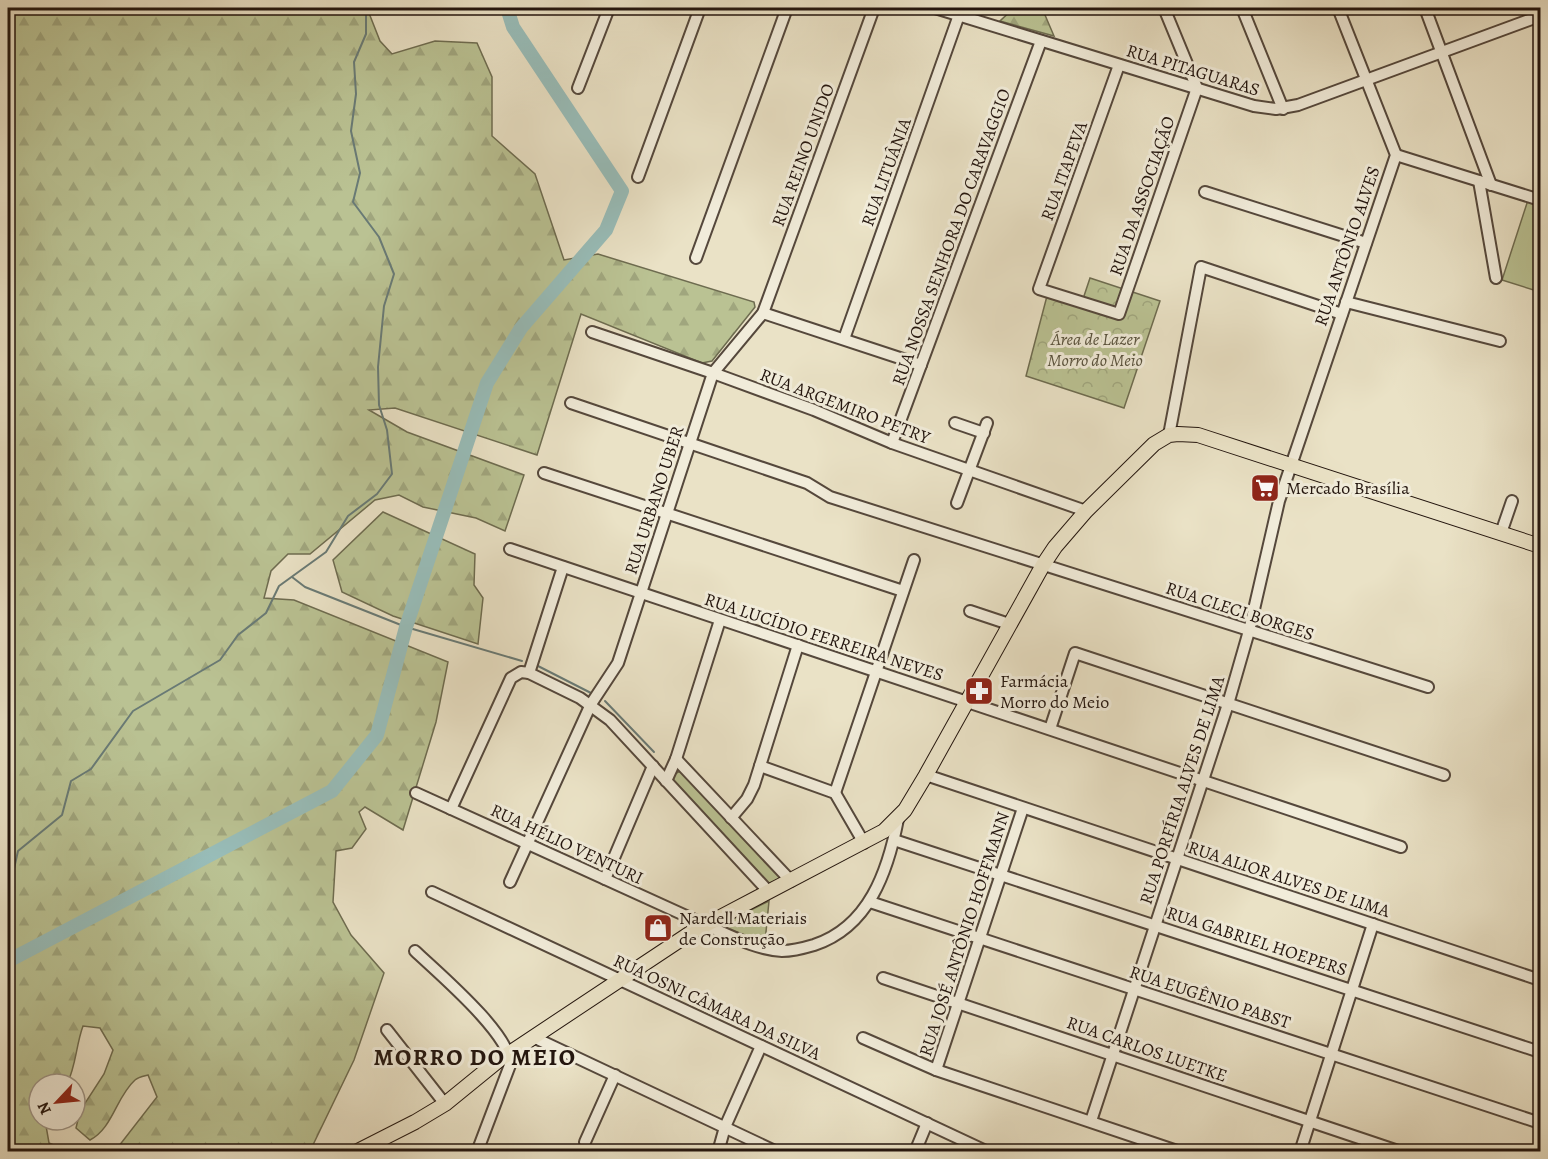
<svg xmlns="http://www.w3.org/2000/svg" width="1548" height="1159" viewBox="0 0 1548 1159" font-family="Alegreya,serif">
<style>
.grass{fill:#bac293;stroke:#6e6c50;stroke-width:1.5}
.forest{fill:url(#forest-firs);stroke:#6e6c50;stroke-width:1.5}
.park{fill:url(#park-crowns);stroke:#6e6c50;stroke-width:1.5}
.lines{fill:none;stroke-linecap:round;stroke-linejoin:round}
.stream{stroke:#697a75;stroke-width:2}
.river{stroke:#98bdb9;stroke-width:14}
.minor-casing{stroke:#55483c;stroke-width:14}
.major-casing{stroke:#23150e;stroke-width:16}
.minor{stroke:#f1ecda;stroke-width:10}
.major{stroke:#eae2c6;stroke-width:14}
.labels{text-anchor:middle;stroke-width:6;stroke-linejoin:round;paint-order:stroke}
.street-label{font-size:18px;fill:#23150e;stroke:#f1ecda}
.park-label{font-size:18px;font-style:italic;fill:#58523d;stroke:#f1ecda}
.poi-label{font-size:18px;fill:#23150e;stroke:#f1ecda;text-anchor:start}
.district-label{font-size:24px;font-weight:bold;letter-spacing:1.5px;fill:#23150e;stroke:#f1ecda}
</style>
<defs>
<pattern id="forest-firs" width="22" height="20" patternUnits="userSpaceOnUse" patternTransform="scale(1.5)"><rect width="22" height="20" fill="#bac293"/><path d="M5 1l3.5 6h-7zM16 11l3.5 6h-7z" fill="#a0a67e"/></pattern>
<pattern id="park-crowns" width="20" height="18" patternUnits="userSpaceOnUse" patternTransform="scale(1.5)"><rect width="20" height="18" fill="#bac293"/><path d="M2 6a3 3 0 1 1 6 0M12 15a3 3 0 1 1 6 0" fill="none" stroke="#a0a67e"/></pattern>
</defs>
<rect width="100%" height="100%" fill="#eae2c6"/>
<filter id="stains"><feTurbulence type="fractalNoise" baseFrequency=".00333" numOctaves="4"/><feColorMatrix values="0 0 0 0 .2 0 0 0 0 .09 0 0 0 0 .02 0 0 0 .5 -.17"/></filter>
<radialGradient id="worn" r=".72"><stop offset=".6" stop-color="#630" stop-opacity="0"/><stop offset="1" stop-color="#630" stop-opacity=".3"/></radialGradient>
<g class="grass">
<polygon points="1528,200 1540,204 1540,292 1502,280"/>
<polygon points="681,771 780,876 779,879 767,884 673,780 674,774"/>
</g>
<g class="forest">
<path d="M8,8H367L380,41L392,54L435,41L477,43L492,77V136L535,174L564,260L598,254L754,302L755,307L712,361L702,363L581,314L537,455L395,408L369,410L407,432L524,475L505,531L476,518L423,507L399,495L375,500L310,554H288L271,571L264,598L294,600L448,662L436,722L403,830L365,807L359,812L366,829L352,848L336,851L333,902L351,935L384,973L354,1060L310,1151H115L157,1097L148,1075C144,1076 138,1077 135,1080C116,1097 113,1128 90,1140L76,1128L80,1111L104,1074L113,1050L100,1028L83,1026C76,1045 76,1066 67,1084H39V1120H45L49,1143L67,1151H8Z"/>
<polygon points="1014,8 1042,8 1054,36 1000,21"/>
<polygon points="383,512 475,554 474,585 483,598 478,644 393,616 342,592 333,560"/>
</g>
<g class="park">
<polygon points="1090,278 1160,301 1124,408 1026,376 1047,296 1081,305"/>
<polygon points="769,901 765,942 719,926"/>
</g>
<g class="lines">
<g class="stream">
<polyline points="292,577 305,587 406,627 522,661"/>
<polyline points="538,666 591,693"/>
<polyline points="605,701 654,752"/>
<polyline points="8,895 18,851 62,815 71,781 91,769 133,711 220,660 238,635 266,613 279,586 326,552 348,516 377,494 392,474 387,430 379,405 378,367 384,306 394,274 379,237 353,202 360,173 351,131 356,94 354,62 366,34 366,15 361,8"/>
</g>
<g class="river">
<polyline points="8,961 332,791 377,735 406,627 487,383 521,328 606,230 622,191 513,27 507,8"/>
<polyline points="8,997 8,1004"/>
</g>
<g class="minor-casing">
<g id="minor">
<polyline points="935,8 1254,106 1276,109 1298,105 1540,16"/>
<polyline points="1242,8 1283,109"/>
<polyline points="1425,8 1491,185"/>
<polyline points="1119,65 1039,289 1119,314 1197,88 1164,8"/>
<polyline points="578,88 609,8"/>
<polyline points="1396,155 1540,200"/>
<polyline points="638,177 700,8"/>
<polyline points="1479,181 1496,278"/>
<polyline points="1205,192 1366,243"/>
<polyline points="696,258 787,8"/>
<polyline points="1346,302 1500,341"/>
<polyline points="763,313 921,365"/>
<polyline points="592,332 713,373 814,410 892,443 1086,511"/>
<polyline points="844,339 959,15"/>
<polyline points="571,403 807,483 830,497 1428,687"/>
<polyline points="955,423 984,433"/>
<polyline points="1169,435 1201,267 1342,314"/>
<polyline points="892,443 1041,41"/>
<polyline points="544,473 903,591"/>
<polyline points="957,503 987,423"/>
<polyline points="1501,533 1512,501"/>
<polyline points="510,549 1401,847"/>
<polyline points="970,611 1009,624"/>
<polyline points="529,673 563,567"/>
<polyline points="1050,729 1075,653 1444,775"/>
<polyline points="676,759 791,881"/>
<polyline points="760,766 835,793 864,843"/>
<polyline points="926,775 1540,980"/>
<polyline points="666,781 676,759 720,620"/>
<path d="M416,793L717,930C737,939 760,950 782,951C793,951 804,948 814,945C869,927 888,871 898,819"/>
<polyline points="835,793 914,560"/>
<polyline points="451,809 511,678 521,672 529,673 580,698 610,720 769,892"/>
<polyline points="731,818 747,799 754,785 798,645"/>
<polyline points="894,840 1540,1052"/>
<polyline points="605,879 653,766"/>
<polyline points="510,882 591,704 618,663 713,373 763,313 874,8"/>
<polyline points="432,892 988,1152"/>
<polyline points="870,902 1540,1123"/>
<path d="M415,951C437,972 513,1036 510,1065L477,1152"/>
<polyline points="883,978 1401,1152"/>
<polyline points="387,1030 445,1104"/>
<polyline points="533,1037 777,1152"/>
<polyline points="863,1038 936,1070 1180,1152"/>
<polyline points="936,1070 1023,808"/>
<polyline points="1091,1121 1228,704 1249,631 1279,501 1396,155 1338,8"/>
<polyline points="585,1142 615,1075"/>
<polyline points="718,1152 725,1127 761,1046"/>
<polyline points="915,1152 927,1123"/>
<polyline points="1300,1152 1373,924"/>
</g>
</g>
<g class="major-casing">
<polyline id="major" points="356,1152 415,1122 445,1104 499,1060 692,932 884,831 905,810 926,775 1043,565 1055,547 1086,511 1154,444 1169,435 1178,434 1198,435 1540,546"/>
</g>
<use href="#minor" class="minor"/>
<use href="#major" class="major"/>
</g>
<defs>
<g id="supermarket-square" transform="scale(1.5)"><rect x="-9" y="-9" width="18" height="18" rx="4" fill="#8f2418" stroke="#f1ecda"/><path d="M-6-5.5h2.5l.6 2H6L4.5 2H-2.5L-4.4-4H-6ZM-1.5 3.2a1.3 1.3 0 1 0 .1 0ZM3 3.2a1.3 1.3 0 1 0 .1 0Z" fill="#fff"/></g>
<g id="pharmacy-square" transform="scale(1.5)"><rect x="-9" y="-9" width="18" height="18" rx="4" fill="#8f2418" stroke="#f1ecda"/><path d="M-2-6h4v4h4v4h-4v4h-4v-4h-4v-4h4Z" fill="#fff"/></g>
<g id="shop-square" transform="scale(1.5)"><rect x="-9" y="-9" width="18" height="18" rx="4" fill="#8f2418" stroke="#f1ecda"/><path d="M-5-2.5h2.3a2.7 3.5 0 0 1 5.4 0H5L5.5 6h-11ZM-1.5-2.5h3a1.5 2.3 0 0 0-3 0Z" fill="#fff"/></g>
</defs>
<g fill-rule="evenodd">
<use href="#supermarket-square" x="1265" y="488"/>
<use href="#pharmacy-square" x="979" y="691"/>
<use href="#shop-square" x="658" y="928"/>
</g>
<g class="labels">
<g class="street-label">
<text transform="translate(1193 70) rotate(17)" y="6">RUA PITAGUARAS</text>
<text transform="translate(803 155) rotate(-70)" y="6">RUA REINO UNIDO</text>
<text transform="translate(1064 171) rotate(-70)" y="6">RUA ITAPEVA</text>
<text transform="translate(886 172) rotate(-70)" y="6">RUA LITUÂNIA</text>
<text transform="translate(1142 196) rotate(-71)" y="6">RUA DA ASSOCIAÇÃO</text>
<text transform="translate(951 237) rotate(-70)" y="6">RUA NOSSA SENHORA DO CARAVAGGIO</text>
<text transform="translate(1347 246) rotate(-71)" y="6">RUA ANTÔNIO ALVES</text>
<text transform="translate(845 406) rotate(21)" y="6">RUA ARGEMIRO PETRY</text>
<text transform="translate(654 500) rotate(-72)" y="6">RUA URBANO UBER</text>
<text transform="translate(1240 611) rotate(18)" y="6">RUA CLECI BORGES</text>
<text transform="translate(824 637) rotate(18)" y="6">RUA LUCÍDIO FERREIRA NEVES</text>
<text transform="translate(1182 790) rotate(-72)" y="6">RUA PORFÍRIA ALVES DE LIMA</text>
<text transform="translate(567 844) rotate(25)" y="6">RUA HÉLIO VENTURI</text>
<text transform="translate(1289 879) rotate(18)" y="6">RUA ALIOR ALVES DE LIMA</text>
<text transform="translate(964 934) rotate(-72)" y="6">RUA JOSÉ ANTÔNIO HOFFMANN</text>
<text transform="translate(1257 941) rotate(18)" y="6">RUA GABRIEL HOEPERS</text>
<text transform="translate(1210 997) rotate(18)" y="6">RUA EUGÊNIO PABST</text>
<text transform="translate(717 1007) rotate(25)" y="6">RUA OSNI CÂMARA DA SILVA</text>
<text transform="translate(1147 1049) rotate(19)" y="6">RUA CARLOS LUETKE</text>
</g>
<g class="park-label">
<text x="1095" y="345">Área de Lazer<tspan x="1095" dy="21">Morro do Meio</tspan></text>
</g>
<g class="poi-label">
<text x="1286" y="494">Mercado Brasília</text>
<text x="1000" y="687">Farmácia<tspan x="1000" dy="21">Morro do Meio</tspan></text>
<text x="679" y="924">Nardell Materiais<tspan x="679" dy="21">de Construção</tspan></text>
</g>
<g class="district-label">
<text x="475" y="1065">MORRO DO MEIO</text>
</g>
</g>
<rect width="1548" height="1159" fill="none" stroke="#eae2c6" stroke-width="30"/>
<rect x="9" y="9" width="1530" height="1141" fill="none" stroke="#23150e" stroke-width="3"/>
<rect x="15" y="15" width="1518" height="1129" fill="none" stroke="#23150e" stroke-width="1.5"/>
<g transform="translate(57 1102) rotate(244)"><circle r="28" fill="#f1ecda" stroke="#9f9688" stroke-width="1.5"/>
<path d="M0-4.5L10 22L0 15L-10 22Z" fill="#8f2418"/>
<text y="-9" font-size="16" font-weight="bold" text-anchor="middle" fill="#23150e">N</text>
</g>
<rect width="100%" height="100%" filter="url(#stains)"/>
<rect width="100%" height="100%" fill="url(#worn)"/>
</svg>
